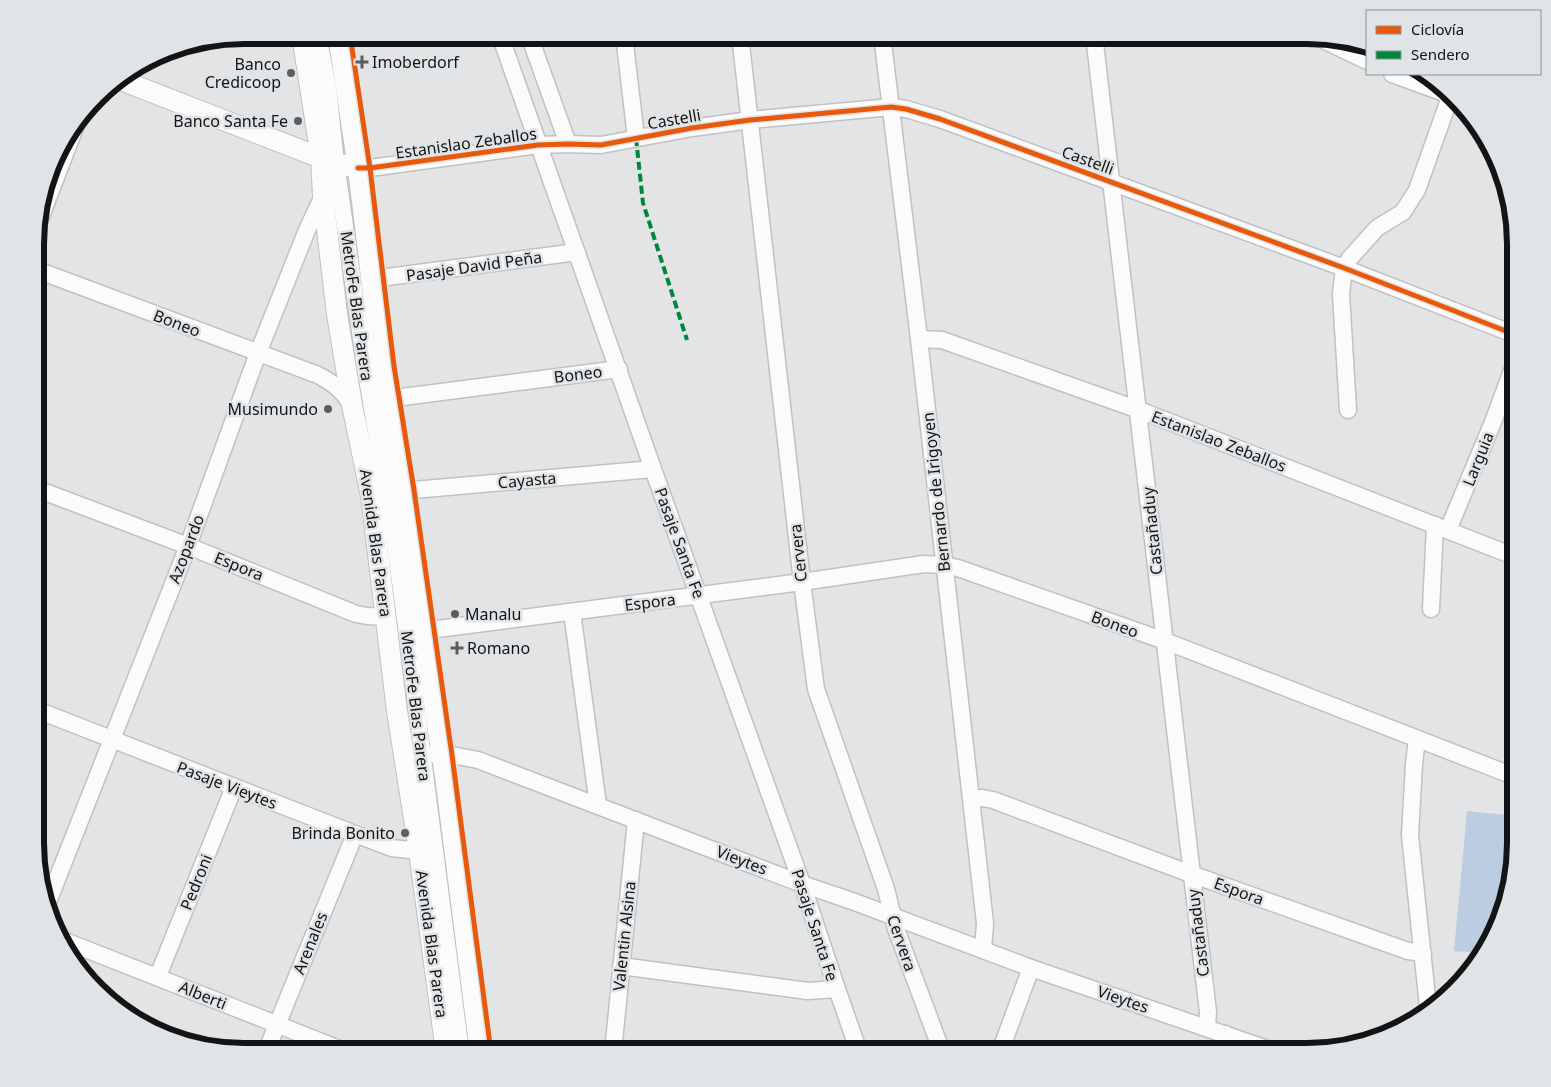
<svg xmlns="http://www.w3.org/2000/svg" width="1551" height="1087" viewBox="0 0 1551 1087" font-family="'Noto Sans',sans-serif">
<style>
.green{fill:#bccde2}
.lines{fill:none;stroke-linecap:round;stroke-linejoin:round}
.minor-casing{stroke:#c1c1c3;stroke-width:19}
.major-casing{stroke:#c1c1c3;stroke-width:22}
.minor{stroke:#fbfbfb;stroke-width:16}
.major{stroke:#fbfbfb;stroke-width:20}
.quiet{stroke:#00873e;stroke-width:4;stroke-dasharray:8 4;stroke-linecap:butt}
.cycleway-casing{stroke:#e1e4e6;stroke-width:8}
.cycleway{stroke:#e8590c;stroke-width:5}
.poi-dot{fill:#5b5d5e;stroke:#e1e4e6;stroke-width:2}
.labels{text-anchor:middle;stroke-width:5;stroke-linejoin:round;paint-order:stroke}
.poi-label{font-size:16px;fill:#131415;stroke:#e1e4e6;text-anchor:end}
.street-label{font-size:16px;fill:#131415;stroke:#e1e4e6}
.rim{fill:none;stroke:#131415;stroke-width:6}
</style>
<rect width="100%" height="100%" fill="#e2e4e5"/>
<polygon class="green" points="1467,811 1516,816 1516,857 1505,911 1482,953 1454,951"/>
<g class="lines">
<g class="minor-casing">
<g id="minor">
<polyline points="318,35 328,88 336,163 365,367 393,531 402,596 461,1052"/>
<polyline points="500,35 653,469 802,884 837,989 859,1052"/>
<polyline points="529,35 568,144"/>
<polyline points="624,35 636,138"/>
<polyline points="740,35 802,582 816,689 886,889 896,929 942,1052"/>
<polyline points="882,35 919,339 985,923 983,950"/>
<polyline points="1094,35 1208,1012 1207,1027"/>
<polyline points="1313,35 1367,61"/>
<polyline points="1392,74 1447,94"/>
<polyline points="358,168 370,168 538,145 568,144 601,145 692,128 750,120 891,107 906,109 940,119 1344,268 1516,335"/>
<polyline points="37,227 76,125"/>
<path d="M37,270L318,375C333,383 342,390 351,404"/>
<polyline points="372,279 577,252"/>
<polyline points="919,339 942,340 1139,410 1516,557"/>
<polyline points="387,399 619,369"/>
<polyline points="1348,410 1341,294 1344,268 1350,258 1377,228 1403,212 1417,190 1450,97"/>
<polyline points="37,489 188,546 356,614 367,616 387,617"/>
<polyline points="402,491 653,469"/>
<polyline points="1448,530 1493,422 1516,360"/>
<polyline points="1431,609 1435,525"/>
<polyline points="572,612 598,805"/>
<polyline points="422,631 802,582 924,564 943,565 958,568 1165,641 1516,777"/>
<polyline points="37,710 355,834 392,848 419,851"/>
<polyline points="1417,739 1414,764 1410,835 1428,1007"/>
<polyline points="431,754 452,755 478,760 802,884 852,901 1031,968 1276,1052"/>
<polyline points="972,799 982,798 993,800 1191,874 1408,951 1423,953"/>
<polyline points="48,902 188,546 258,353 307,230 323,196"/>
<polyline points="60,939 347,1052"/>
<polyline points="621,966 808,991 837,989"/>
<polyline points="158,976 234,787"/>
<polyline points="266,1052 355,834"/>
<polyline points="613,1052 636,820"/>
<polyline points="1000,1052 1031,968"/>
<polyline points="1220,1052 1226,1034"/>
</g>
</g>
<g class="major-casing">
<g id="major">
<polyline points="302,35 321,158 323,196 337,314 352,405 371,496 397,711 419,851 446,1052"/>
<polyline points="338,35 358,168 381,360 445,776 480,1052"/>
<polyline points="118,79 321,158 336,163 358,168"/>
</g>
</g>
<use href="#minor" class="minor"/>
<use href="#major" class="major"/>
<polyline class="quiet" points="636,138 643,203 687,340"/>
<g class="cycleway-casing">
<g id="cycleway">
<polyline points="350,35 370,168 394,366 414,490 452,755 491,1052"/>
<polyline points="358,168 370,168 538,145 568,144 601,145 692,128 750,120 891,107 906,109 940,119 1344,268 1516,335"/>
</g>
</g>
<use href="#cycleway" class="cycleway"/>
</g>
<g class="poi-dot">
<path d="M359.5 54.5h5v5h5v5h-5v5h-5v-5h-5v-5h5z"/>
<circle cx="291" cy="73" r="5"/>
<circle cx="298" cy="121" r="5"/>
<circle cx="328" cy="409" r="5"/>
<circle cx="455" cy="614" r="5"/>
<path d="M454.5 640.5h5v5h5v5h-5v5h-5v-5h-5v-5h5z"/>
<circle cx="405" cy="833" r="5"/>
</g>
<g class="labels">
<g class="poi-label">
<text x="372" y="68" text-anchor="start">Imoberdorf</text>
<text x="281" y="70">Banco<tspan x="281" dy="18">Credicoop</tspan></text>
<text x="288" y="127">Banco Santa Fe</text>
<text x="318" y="415">Musimundo</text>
<text x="465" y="620" text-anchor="start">Manalu</text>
<text x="467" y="654" text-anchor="start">Romano</text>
<text x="395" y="839">Brinda Bonito</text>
</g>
<g class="street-label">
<text transform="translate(674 119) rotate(-10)" y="6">Castelli</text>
<text transform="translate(466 143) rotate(-8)" y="6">Estanislao Zeballos</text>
<text transform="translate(1088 160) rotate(20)" y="6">Castelli</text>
<text transform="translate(474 266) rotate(-8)" y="6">Pasaje David Peña</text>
<text transform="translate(357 306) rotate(82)" y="6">MetroFe Blas Parera</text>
<text transform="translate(177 323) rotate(21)" y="6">Boneo</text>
<text transform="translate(578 374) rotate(-7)" y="6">Boneo</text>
<text transform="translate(1219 441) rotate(21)" y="6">Estanislao Zeballos</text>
<text transform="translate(1478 459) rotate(-68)" y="6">Larguia</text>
<text transform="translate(527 480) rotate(-5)" y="6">Cayasta</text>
<text transform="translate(936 492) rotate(-96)" y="6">Bernardo de Irigoyen</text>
<text transform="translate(1152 531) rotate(-96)" y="6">Castañaduy</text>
<text transform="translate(376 543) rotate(82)" y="6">Avenida Blas Parera</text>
<text transform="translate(680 543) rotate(70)" y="6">Pasaje Santa Fe</text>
<text transform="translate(186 549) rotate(-69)" y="6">Azopardo</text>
<text transform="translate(798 553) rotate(-96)" y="6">Cervera</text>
<text transform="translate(239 566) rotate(22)" y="6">Espora</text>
<text transform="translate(650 602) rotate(-7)" y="6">Espora</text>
<text transform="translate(1115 624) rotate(20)" y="6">Boneo</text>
<text transform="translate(416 706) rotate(83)" y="6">MetroFe Blas Parera</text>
<text transform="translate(227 785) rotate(21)" y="6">Pasaje Vieytes</text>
<text transform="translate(742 860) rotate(21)" y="6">Vieytes</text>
<text transform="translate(196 882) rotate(-68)" y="6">Pedroni</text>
<text transform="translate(1239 891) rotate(20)" y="6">Espora</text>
<text transform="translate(815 925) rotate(72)" y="6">Pasaje Santa Fe</text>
<text transform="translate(1198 933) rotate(-97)" y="6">Castañaduy</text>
<text transform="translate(624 936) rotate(-84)" y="6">Valentin Alsina</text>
<text transform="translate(310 943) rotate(-68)" y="6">Arenales</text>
<text transform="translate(902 943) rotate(71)" y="6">Cervera</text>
<text transform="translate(432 944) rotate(82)" y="6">Avenida Blas Parera</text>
<text transform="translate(203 995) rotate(22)" y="6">Alberti</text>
<text transform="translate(1123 999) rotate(19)" y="6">Vieytes</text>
</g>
</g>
<path d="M0 0H1551V1087H0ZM244 44H1307A200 200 0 0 1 1507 244V843A200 200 0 0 1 1307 1043H244A200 200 0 0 1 44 843V244A200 200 0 0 1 244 44Z" fill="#e1e4e6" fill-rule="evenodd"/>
<path class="rim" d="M244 44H1307A200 200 0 0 1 1507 244V843A200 200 0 0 1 1307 1043H244A200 200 0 0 1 44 843V244A200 200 0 0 1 244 44Z"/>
<rect x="1366" y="10" width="175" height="65" fill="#e1e4e6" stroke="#8f9192"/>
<rect x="1376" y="26" width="25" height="8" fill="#e8590c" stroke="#8f9192"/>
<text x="1411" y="35" font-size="15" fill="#131415">Ciclovía</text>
<rect x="1376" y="51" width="25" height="8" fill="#00873e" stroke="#8f9192"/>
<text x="1411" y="60" font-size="15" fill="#131415">Sendero</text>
</svg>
